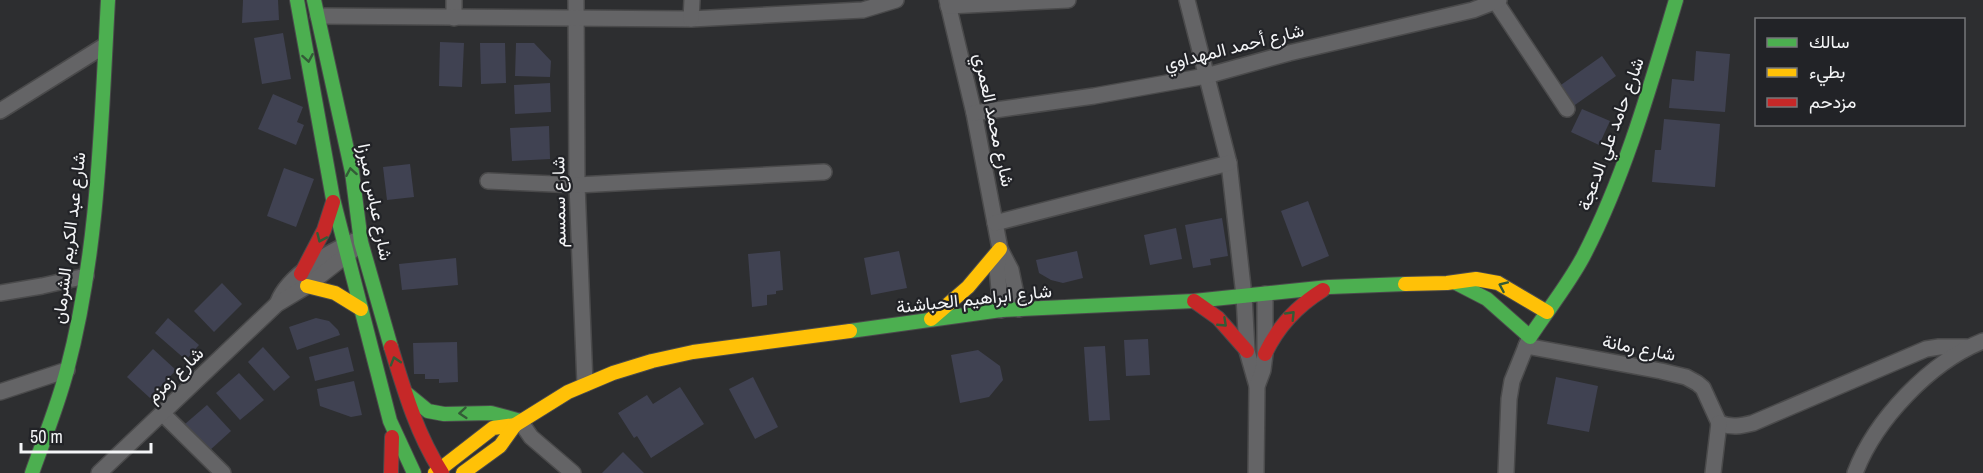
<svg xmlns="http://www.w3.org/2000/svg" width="1983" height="473" viewBox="0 0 1983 473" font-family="'Archivo Narrow',Vazirmatn,sans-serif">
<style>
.building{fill:#404252}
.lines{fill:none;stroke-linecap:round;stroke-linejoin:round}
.street-casing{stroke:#4a4a4b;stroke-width:18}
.fast-casing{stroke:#4a4a4b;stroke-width:16}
.slow-casing{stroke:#4a4a4b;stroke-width:16}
.jam-casing{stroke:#4a4a4b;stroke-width:16}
.street{stroke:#646466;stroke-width:15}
.fast{stroke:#4caf50;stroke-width:14}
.slow{stroke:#ffc107;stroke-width:14}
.jam{stroke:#c62828;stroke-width:14}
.oneway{stroke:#335b37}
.labels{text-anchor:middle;stroke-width:4.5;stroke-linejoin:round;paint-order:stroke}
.street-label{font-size:18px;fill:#f4f5f7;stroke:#222327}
</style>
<rect width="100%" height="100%" fill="#2d2e30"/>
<g class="building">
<polygon points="243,0 278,0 279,20 242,23"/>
<polygon points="283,33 291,79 262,84 254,38"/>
<polygon points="440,42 464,43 462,87 439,86"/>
<polygon points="480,43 505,43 506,83 481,84"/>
<polygon points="516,43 534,43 551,61 550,77 515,76"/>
<polygon points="1696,51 1730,54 1725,112 1669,108 1672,79 1694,81"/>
<polygon points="1602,56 1616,76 1572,107 1558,87"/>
<polygon points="550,83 551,112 515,114 514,85"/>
<polygon points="273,94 303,107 297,122 304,125 296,145 258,129"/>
<polygon points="1582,109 1610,121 1599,145 1571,132"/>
<polygon points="1664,119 1720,124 1715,187 1652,182 1655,150 1661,150"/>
<polygon points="549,126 550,159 512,161 510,128"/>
<polygon points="410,164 414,197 387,200 383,167"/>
<polygon points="284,168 314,179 296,227 267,216"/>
<polygon points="1308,201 1329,256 1302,267 1281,211"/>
<polygon points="1222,218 1228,256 1210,259 1211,265 1193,268 1185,225"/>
<polygon points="1176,228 1182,259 1150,265 1144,235"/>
<polygon points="780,251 783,290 776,291 776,294 767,295 767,305 752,307 748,254"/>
<polygon points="899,251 907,288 871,295 864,258"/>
<polygon points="1077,251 1083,278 1063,283 1051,280 1039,273 1036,260"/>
<polygon points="456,258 458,285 402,290 399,264"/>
<polygon points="222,283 242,304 214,332 194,311"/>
<polygon points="168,318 199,345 186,360 155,333"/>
<polygon points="316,318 329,321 338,330 340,335 297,350 289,327"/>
<polygon points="1148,339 1150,375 1126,376 1124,340"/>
<polygon points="457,342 458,382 439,383 439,379 425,379 425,374 414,374 413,343"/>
<polygon points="1105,346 1110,420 1089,421 1084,347"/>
<polygon points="263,347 290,377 274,391 248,362"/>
<polygon points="348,347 354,371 315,381 309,357"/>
<polygon points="153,349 176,370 150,398 127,377"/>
<polygon points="978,350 1000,366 1003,380 989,397 960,403 951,355"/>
<polygon points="239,373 264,400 240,420 216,393"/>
<polygon points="753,377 778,427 755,439 729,389"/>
<polygon points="1556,377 1598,386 1589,432 1547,424"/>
<polygon points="354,381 362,415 351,417 320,406 317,389"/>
<polygon points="680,387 704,424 651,458 637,436 634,438 618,413 647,395 653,404"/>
<polygon points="207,405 231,431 209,451 185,424"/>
<polygon points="623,452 644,473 602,473"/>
</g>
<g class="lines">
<g class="street-casing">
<g id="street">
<polyline points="454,0 454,18"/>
<polyline points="576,0 577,185 585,384"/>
<polyline points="947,0 974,113 1000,249 1011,270 1019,309"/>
<polyline points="1187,0 1229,163 1244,296 1247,351 1257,386"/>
<polyline points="1496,2 1567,109"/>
<polyline points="948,6 1068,0"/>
<polyline points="318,16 691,19 863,10 896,0"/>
<polyline points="691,19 692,0"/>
<polyline points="0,111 104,46"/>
<polyline points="974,113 1094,96 1206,76 1289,53 1473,10 1499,0"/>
<polyline points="488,181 577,185 824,172"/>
<polyline points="995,223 1229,163"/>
<polyline points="1000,249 997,268 1001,310"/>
<polyline points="0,293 42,286 86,276"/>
<path d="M278,302C288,275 329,252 354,241"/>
<polyline points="1526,346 1661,371 1686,377 1697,383 1703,388 1719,423"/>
<polyline points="0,392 67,370"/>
<polyline points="163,414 223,473"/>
<polyline points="520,421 531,437 573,473"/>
<path d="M1719,423C1732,428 1741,426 1753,423L1926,349L1939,347H1967"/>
<polyline points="99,473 277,304 307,286 353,250"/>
<polyline points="1256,473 1257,386 1263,370 1265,354 1265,294"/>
<polyline points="1506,473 1509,399 1512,381 1529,339"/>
<polyline points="1713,473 1719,423"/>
<path d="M1855,473C1875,420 1930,362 1983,341"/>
</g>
</g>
<g class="fast-casing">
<g id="fast">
<polyline points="297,0 333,199 390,421 414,473"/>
<polyline points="314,0 352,172 361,242 391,347"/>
<path d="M1456,283L1487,299L1530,337C1547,311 1568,285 1583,257C1625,176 1650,87 1676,0"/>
<polyline points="850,331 1001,310 1194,301 1329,287 1405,284"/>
<polyline points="406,393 428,411 444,414 491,413 517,420"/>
<path d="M32,473C44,439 58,405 67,370C99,250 101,123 108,0"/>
</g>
</g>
<g class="slow-casing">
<g id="slow">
<polyline points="1405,284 1447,283 1476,279 1498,283 1547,312"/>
<polyline points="307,286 335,293 361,309"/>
<polyline points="931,319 968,287 1000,249"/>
<polyline points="435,473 493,428 515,425 568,392 613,373 652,361 693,352 850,331"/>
<polyline points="463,473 500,446 515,425"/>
</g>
</g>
<g class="jam-casing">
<g id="jam">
<polyline points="301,274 324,230 333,202"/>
<polyline points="1194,301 1218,318 1247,351"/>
<path d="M391,347C404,390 417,435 442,473"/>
<path d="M1265,354C1278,326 1297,306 1323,290"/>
<polyline points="391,473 392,437"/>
</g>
</g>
<use href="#street" class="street"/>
<use href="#fast" class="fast"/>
<use href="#slow" class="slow"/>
<use href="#jam" class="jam"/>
</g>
<defs><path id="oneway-chevron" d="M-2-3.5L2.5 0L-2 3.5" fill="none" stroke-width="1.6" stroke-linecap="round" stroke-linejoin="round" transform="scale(1.5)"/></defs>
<g class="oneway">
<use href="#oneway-chevron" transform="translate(308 58) rotate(80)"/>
<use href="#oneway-chevron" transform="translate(351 172) rotate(-100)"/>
<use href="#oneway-chevron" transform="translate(321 238) rotate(114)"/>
<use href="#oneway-chevron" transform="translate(1503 286) rotate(-156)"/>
<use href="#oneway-chevron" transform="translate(1291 315) rotate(-46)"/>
<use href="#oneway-chevron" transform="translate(1223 323) rotate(43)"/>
<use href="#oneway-chevron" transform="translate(395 361) rotate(-107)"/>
<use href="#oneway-chevron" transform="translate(463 413) rotate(175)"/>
</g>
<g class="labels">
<g class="street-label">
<text transform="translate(1234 47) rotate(-14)" y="6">شارع أحمد المهداوي</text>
<text transform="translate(994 120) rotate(78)" y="6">شارع محمد العمري</text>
<text transform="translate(1611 134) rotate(-70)" y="6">شارع حامد علي الدعجة</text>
<text transform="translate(375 202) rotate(79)" y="6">شارع عباس ميرزا</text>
<text transform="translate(559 202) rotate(-91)" y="6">شارع سمسم</text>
<text transform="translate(69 238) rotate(-83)" y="6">شارع عبد الكريم الشرمان</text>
<text transform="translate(974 299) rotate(-6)" y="6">شارع ابراهيم الحباشنة</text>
<text transform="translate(1639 348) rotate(11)" y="6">شارع رمانة</text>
<text transform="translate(175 375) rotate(-44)" y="6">شارع زمزم</text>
</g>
</g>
<rect x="1755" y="18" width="210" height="108" fill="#222327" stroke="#76777a" stroke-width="1.5"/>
<rect x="1767" y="38" width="30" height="9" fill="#4caf50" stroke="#76777a" stroke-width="1.5"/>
<text x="1809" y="48" font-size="18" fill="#f4f5f7">سالك</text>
<rect x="1767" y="68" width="30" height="9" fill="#ffc107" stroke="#76777a" stroke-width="1.5"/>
<text x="1809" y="78" font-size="18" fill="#f4f5f7">بطيء</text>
<rect x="1767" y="98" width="30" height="9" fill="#c62828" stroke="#76777a" stroke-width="1.5"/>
<text x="1809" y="108" font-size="18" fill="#f4f5f7">مزدحم</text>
<path d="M21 443v9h130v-9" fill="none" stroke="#f4f5f7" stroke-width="3"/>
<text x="30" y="443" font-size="18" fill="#f4f5f7" stroke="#222327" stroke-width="4.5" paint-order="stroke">50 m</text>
</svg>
